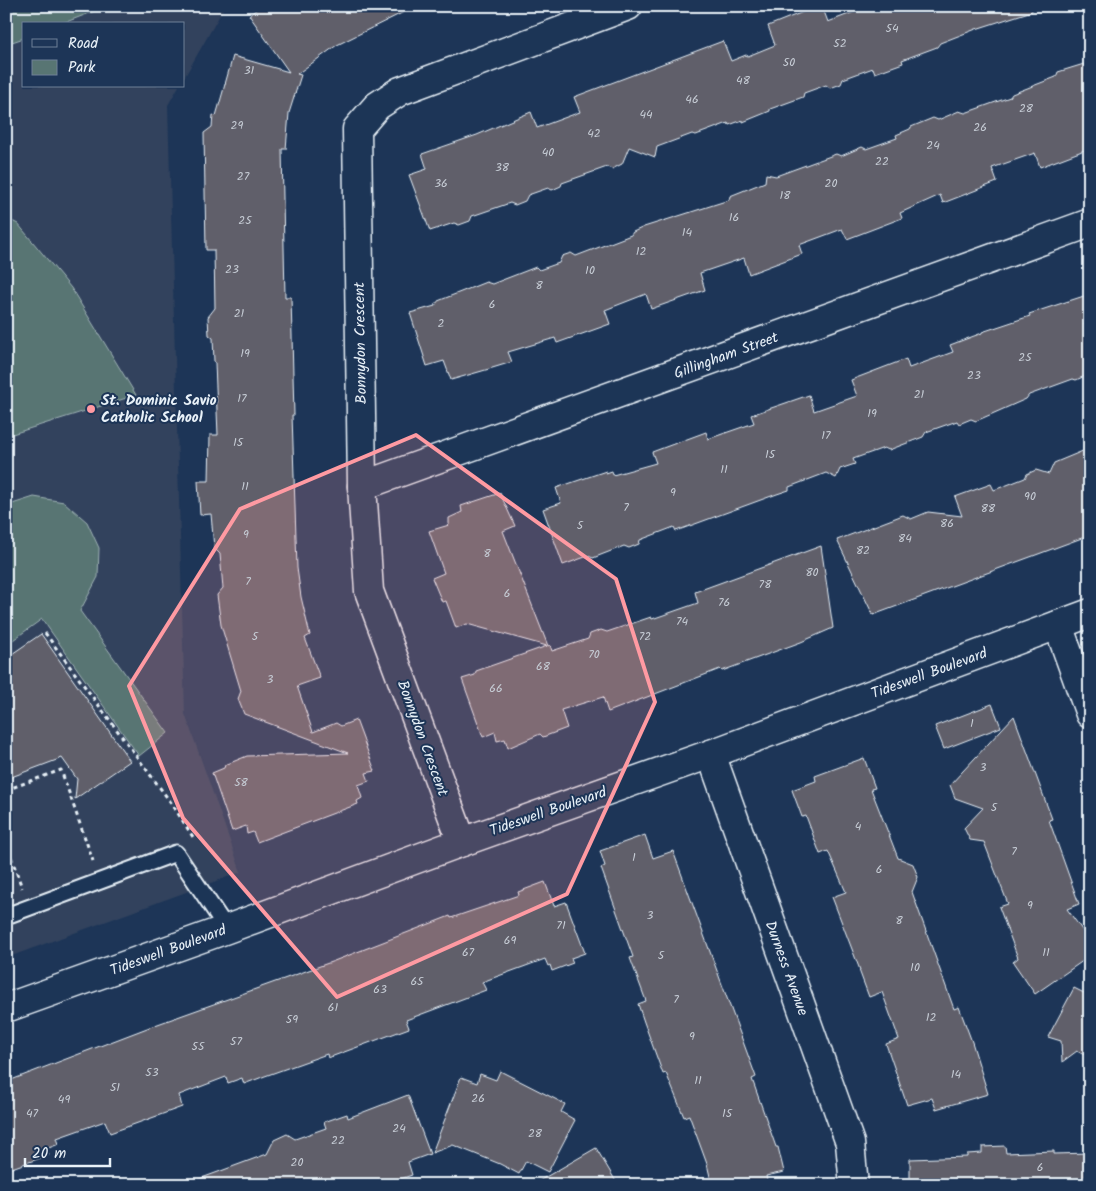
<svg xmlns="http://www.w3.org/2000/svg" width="1096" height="1191" viewBox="0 0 1096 1191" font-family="Kalam,sans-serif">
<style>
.built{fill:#31425d}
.green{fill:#587573;stroke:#a0b3b6}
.building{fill:#615f6b;stroke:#e8f1f8}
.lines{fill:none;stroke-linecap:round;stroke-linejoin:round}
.service-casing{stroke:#e8f1f8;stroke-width:19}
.minor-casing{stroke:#e8f1f8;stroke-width:31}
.path{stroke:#e8f1f8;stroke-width:3;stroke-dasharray:4 4;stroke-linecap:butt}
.service{stroke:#1d3557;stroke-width:15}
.minor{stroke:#1d3557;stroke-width:28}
.marked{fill:#ff9aa2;fill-opacity:0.2;stroke:#ff9aa2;stroke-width:4;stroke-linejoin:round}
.poi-dot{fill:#ff9aa2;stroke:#1d3557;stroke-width:2}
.labels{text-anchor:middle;stroke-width:4;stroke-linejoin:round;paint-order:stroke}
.number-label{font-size:12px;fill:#c6ccd5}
.street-label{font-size:15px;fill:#e8f1f8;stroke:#1d3557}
.poi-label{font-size:15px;font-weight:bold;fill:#e8f1f8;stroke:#1d3557;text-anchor:start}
</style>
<rect width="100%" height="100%" fill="#1d3557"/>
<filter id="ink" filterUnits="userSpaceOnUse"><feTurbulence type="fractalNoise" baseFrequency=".02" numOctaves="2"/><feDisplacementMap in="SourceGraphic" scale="10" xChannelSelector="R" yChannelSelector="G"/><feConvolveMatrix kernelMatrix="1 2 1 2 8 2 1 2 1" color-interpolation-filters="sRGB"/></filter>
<g filter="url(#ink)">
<g class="built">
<polygon points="108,6 225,6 184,78 184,24 61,24"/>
<polygon points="24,38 24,86 179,86 168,105 185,714 241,872 6,958 6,44"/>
</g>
<g class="green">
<polygon points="6,6 108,6 61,24 24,24 24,38 6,44"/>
<polygon points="6,218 18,224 71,288 136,395 6,436"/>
<polygon points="34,497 64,502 87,522 99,548 98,577 80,611 168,733 139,756 42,619 6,645 6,506"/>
</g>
<g class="building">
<polygon points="261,6 416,6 337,45 297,74 301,75 289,113 286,149 282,149 285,297 291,297 294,415 292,415 297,568 301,597 310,635 305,638 320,678 297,686 313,732 336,723 341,726 356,720 375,771 366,773 369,781 358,785 362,798 357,801 358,804 257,842 253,832 247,834 246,826 232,831 212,773 224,768 225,765 247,756 348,753 244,714 238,699 241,691 221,625 217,595 223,588 220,554 214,548 211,514 200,515 198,481 209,481 210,435 218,435 215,363 214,361 213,338 209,335 208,317 215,308 214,250 206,250 204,133 212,127 213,115 216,116 233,56 289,72 249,15"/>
<polygon points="818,6 822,6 828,22 870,6 1032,6 1032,11 976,29 940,43 937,47 902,60 903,63 875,73 873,68 843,79 841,84 830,88 826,85 804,93 803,97 770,109 770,111 743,122 743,120 729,125 728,123 696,135 692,134 657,147 655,157 629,147 622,164 612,169 607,167 562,183 561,186 552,190 548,188 528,195 525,201 515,205 510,203 472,216 470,221 459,225 454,223 430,231 409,175 427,169 422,154 477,135 531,112 537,128 580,112 574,97 723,41 731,61 746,55 748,56 775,45 768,26"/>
<polygon points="1084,64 1090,80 1090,148 1040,167 1035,153 992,168 997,182 943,203 940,195 900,213 902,218 847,239 842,229 799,245 802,254 749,274 744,258 700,273 705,290 651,309 646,294 605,310 610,324 557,343 555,338 508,352 512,362 489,369 451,380 444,361 427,366 410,313 435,306 438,301 486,282 492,284 536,267 539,270 559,263 562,256 571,253 576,256 631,235 633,232 644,227 729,200 730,196 765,182 766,174 776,176 836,154 841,156 862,147 866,149 897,138 896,135 910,129 911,127 933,118 938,120 959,111 965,113 1010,97 1012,94 1056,77 1058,72"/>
<polygon points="1090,294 1090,319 1084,324 1090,339 1090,372 1086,373 1085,376 1076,380 1073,379 1029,395 1026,399 976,421 971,419 959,424 957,421 926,432 923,437 889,450 884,448 853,459 855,464 840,469 836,478 826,473 789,487 789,490 777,494 676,531 674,527 640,540 639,544 629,548 624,546 593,558 588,556 563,565 543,509 561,503 556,488 606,471 606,473 612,471 613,475 656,463 652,452 706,432 708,439 754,423 751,415 809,395 814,411 857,396 851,380 906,359 909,368 953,352 950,345 982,333 982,332 1030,316 1029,314"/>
<polygon points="1090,448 1090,535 873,615 837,540 903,515 911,519 928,512 962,516 955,497 991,484 994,490 1025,478 1027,474 1036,470 1049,474 1054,463"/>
<polygon points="500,493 515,526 503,531 548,646 550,645 552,651 588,639 590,634 601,630 607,632 651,617 652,619 698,603 695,592 821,546 833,628 801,642 722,671 720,669 608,712 603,697 561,710 567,728 543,737 540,734 508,748 505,739 497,741 495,732 483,737 462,679 475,675 476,671 547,646 467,624 456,628 446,601 442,602 432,578 444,573 429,531 449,525 449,518 462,512 461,506"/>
<polygon points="41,634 130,761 75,799 77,779 62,758 6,779 6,658"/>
<polygon points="992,704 1001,727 944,749 935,726"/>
<polygon points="1014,716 1052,819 1049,820 1079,904 1067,909 1090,941 1090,956 1035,994 1013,962 1018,958 999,907 1008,904 984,842 970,840 964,828 983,808 955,798 950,785"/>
<polygon points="864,758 875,788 871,789 898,858 913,864 918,877 912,892 954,1009 959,1007 972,1042 988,1094 936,1109 932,1098 907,1105 886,1044 899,1039 882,992 869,997 859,970 860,970 832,897 846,892 828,851 820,854 806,816 802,817 792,790 816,781 815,776"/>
<polygon points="645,835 653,858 673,851 756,1077 752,1079 776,1147 778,1147 784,1172 766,1176 768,1185 712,1185 707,1164 689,1115 684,1117 666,1073 663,1074 644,1022 638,1004 646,1001 630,958 633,957 601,868 605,866 600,851"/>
<polygon points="545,882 554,906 566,902 585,953 571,958 573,963 552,971 550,965 548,966 545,959 482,982 486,990 406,1020 409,1028 328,1058 327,1054 265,1076 244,1084 242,1078 228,1083 226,1077 179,1095 182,1107 110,1133 105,1121 57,1138 59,1144 46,1149 49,1155 6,1170 6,1082 155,1025 334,961 450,916 451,918 519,895 518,892"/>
<polygon points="1074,988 1090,996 1090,1058 1077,1051 1062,1062 1061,1041 1048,1037"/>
<polygon points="500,1071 565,1104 561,1112 575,1120 548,1172 526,1161 519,1174 500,1164 453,1145 432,1153 461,1077 477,1083 480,1074 496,1080"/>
<polygon points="408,1095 430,1154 408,1162 412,1175 384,1185 191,1185 191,1182 267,1154 274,1140 287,1134 295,1139 326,1128 324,1122 347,1114 348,1118"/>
<polygon points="1005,1146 1006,1153 1054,1151 1054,1154 1090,1153 1090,1185 910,1185 910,1159 967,1157 967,1154 982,1153 982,1147"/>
<polygon points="596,1148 618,1185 532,1185"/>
</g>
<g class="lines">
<g class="service-casing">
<polyline id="service" points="6,916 176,853 227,929"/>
</g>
<g class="minor-casing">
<g id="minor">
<polyline points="362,486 1090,223"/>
<polyline points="1058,625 1090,714"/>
<polyline points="711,754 850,1143 854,1185"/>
<polyline points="462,842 369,591 362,486 357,129 377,106 400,91 628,6"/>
<polyline points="6,1008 227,929 462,842 719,751 1090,613"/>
</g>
</g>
<g class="path">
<polyline points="45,633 172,804 193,837"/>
<polyline points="6,790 61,770 93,861"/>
<polyline points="6,842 22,888"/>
</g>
<use href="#service" class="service"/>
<use href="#minor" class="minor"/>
</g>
</g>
<path class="marked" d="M416,435L616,579L655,702L567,894L337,997L183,818L129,686L240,509Z"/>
<circle class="poi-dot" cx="91" cy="409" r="5"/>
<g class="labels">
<g class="number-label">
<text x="892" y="32">54</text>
<text x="840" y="47">52</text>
<text x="789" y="66">50</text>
<text x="249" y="74">31</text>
<text x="743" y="84">48</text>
<text x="692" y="103">46</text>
<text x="1026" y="112">28</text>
<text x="646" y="118">44</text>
<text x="237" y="129">29</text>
<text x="980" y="131">26</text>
<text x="594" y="137">42</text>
<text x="933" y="149">24</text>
<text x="548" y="156">40</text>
<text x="882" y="165">22</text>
<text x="502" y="171">38</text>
<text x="243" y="180">27</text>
<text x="441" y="187">36</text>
<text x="831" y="187">20</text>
<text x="785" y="199">18</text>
<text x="734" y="221">16</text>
<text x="245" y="224">25</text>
<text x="687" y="236">14</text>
<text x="641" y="255">12</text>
<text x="232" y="273">23</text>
<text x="590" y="274">10</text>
<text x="539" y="289">8</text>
<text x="492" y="308">6</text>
<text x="239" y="317">21</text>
<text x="441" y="327">2</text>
<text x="245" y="357">19</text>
<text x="1025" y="361">25</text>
<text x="974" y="379">23</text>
<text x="919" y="398">21</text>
<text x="242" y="402">17</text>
<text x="872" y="417">19</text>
<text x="826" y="439">17</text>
<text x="238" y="446">15</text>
<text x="770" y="458">15</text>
<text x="724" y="473">11</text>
<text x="245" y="490">11</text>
<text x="673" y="496">9</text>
<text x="1030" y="500">90</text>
<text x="626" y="511">7</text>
<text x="988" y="512">88</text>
<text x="947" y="527">86</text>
<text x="580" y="529">5</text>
<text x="246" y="538">9</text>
<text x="905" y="542">84</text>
<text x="863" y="554">82</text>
<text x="487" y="557">8</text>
<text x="812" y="576">80</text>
<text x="248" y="585">7</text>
<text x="765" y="588">78</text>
<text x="507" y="597">6</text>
<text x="724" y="606">76</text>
<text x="682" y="625">74</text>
<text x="255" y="640">5</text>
<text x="645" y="640">72</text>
<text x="594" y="658">70</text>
<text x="543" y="670">68</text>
<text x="270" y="683">3</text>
<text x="496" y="692">66</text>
<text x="972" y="727">1</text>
<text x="983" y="771">3</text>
<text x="241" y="786">58</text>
<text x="994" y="811">5</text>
<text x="858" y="830">4</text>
<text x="1014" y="855">7</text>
<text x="634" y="861">1</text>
<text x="879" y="873">6</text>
<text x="1030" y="909">9</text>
<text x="650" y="919">3</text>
<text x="899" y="924">8</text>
<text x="561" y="929">71</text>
<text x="510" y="944">69</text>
<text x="468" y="956">67</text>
<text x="1046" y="956">11</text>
<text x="661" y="959">5</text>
<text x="915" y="971">10</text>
<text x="417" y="985">65</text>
<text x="380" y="993">63</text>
<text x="676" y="1003">7</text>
<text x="333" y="1011">61</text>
<text x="931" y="1021">12</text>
<text x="292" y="1023">59</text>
<text x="692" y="1040">9</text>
<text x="236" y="1045">57</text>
<text x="198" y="1050">55</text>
<text x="152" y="1076">53</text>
<text x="956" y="1078">14</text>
<text x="698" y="1084">11</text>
<text x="115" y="1091">51</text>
<text x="478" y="1102">26</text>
<text x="64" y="1103">49</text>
<text x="32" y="1117">47</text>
<text x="727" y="1117">15</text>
<text x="399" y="1132">24</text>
<text x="535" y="1137">28</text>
<text x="338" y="1144">22</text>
<text x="297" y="1166">20</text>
<text x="1040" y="1171">6</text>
</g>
<g class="street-label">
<text transform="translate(360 343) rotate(-91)" y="5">Bonnydon Crescent</text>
<text transform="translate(726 355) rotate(-20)" y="5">Gillingham Street</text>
<text transform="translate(929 673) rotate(-20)" y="5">Tideswell Boulevard</text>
<text transform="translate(423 738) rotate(70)" y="5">Bonnydon Crescent</text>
<text transform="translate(548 811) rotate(-19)" y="5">Tideswell Boulevard</text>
<text transform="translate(168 950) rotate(-20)" y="5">Tideswell Boulevard</text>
<text transform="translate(787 968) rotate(70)" y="5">Durness Avenue</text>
</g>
<g class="poi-label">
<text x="101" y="405">St. Dominic Savio<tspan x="101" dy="17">Catholic School</tspan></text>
</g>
</g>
<rect width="1096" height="1191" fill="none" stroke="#1d3557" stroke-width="25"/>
<rect x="12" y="12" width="1071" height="1166" fill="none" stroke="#e8f1f8" stroke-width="2" filter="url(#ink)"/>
<rect x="22" y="22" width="162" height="65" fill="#1d3557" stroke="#6e8097"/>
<rect x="32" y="39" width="25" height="8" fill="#1d3557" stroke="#6e8097"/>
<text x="68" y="48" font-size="15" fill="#e8f1f8">Road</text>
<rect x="32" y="60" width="25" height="15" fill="#587573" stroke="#6e8097"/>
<text x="68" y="72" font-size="15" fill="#e8f1f8">Park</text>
<path d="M25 1158v8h85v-8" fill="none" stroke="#e8f1f8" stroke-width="2.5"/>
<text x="32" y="1158" font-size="15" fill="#e8f1f8" stroke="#1d3557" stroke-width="4" paint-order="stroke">20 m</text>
</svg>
